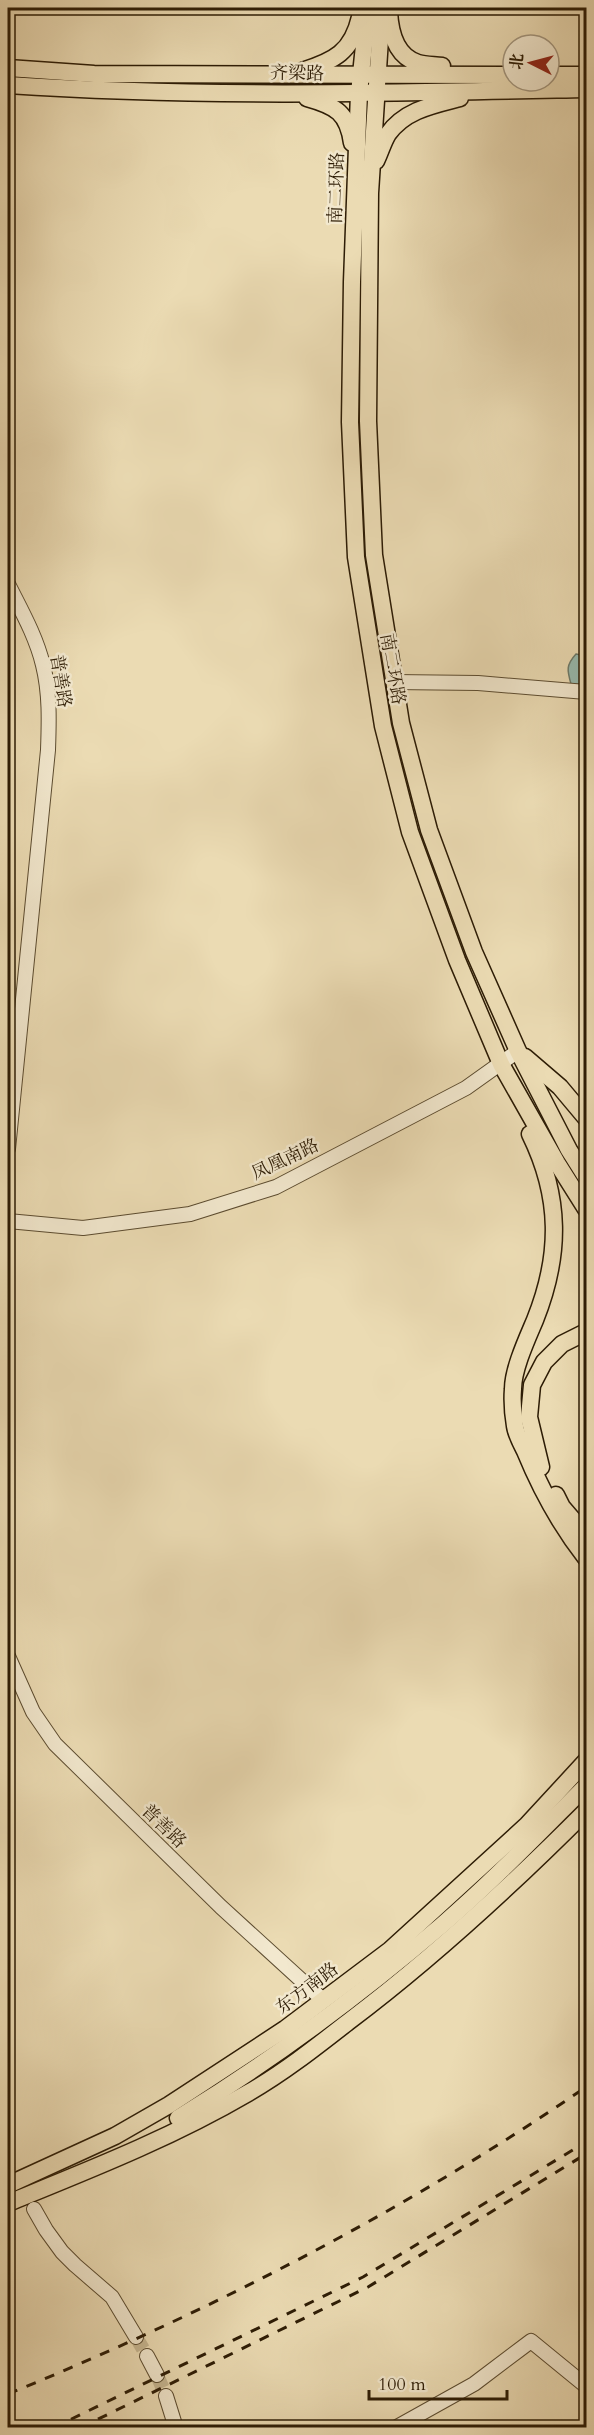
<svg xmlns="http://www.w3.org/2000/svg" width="594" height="2435" viewBox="0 0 594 2435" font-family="Cardo,'Noto Serif SC',serif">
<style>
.water{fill:#98bbaf;stroke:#6d7b6b;stroke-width:1.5}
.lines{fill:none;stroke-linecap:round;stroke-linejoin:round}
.minor-tunnel{stroke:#c5b590;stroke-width:14;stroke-dasharray:14 7;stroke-linecap:butt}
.minor-casing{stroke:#5c4c30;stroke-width:16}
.major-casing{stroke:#2d1c05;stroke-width:19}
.minor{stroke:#f2e8ce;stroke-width:14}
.major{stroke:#ebdbb3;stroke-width:16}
.rail{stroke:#2d1c05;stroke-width:3;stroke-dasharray:10 10;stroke-linecap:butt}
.labels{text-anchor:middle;stroke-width:5;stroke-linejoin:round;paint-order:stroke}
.street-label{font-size:18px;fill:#2d1c05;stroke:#f2e8ce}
</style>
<rect width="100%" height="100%" fill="#ebdbb3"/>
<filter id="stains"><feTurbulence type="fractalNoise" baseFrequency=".00333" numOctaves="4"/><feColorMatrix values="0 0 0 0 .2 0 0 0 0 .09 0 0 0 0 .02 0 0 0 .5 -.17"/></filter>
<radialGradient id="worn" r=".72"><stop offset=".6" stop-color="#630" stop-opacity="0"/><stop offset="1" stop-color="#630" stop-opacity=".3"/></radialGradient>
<path class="water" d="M576,654L586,656V685L571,684C567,670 566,665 576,654Z"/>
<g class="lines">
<g class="minor-tunnel">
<polyline points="136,2337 147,2356"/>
<polyline points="157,2375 166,2396"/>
</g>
<g class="minor-casing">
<g id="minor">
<path d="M8,584C21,610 36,636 43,665C50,693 49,722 48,750L8,1149"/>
<polyline points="394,682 478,683 586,692"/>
<polyline points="8,1221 83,1228 190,1214 276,1187 466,1088 518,1051"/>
<polyline points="8,1656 33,1712 55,1744 221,1907 323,2000"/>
<polyline points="34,2209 46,2230 62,2252 75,2265 112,2297 136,2337"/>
<polyline points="147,2356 157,2375"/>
<polyline points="166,2396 176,2428"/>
<polyline points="395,2428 474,2384 531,2341 586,2386"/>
</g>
</g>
<g class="major-casing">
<g id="major">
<polyline points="368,8 359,93 352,282 350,422 356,557 383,726 410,832 457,960 501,1064 557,1163 586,1209"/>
<polyline points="382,8 370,193 368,421 374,555 401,723 429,830 474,952 518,1051 569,1150 586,1177"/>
<path d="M389,11C390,32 395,56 418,63C425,65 435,65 442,66"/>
<polyline points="8,68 94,74 513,75"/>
<path d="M302,71C334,61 352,52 360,17"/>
<polyline points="549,75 586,75"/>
<path d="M8,85C200,98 394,93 586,89"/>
<path d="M307,98C336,106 348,113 352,143"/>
<path d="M376,161C380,153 383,142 388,134C405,110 433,105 460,98"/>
<polyline points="525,1057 560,1087 586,1118"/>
<path d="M530,1134C561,1197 561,1255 535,1320C527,1339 513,1369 513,1389C512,1401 513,1414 515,1426C516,1434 521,1443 525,1451C541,1490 560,1525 586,1558"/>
<polyline points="541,1467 529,1417 532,1385 544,1362 562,1344 586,1332"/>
<polyline points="556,1495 562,1507 586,1535"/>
<path d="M178,2118C271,2061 359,1996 442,1925C493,1881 539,1833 586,1786"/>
<polyline points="8,2185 115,2136 169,2105 285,2029 390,1950 527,1825 586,1761"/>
<path d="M8,2203C89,2170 171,2138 248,2093C283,2073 316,2047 348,2022C433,1958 511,1886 586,1811"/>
</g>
</g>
<use href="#minor" class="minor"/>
<use href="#major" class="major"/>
<g class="rail">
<path d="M8,2394C211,2311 405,2211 586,2087"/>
<polyline points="53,2428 363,2277 586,2142"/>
<polyline points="80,2428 368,2287 586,2154"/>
</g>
</g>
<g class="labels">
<g class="street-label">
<text transform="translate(297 73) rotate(1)" y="6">齐梁路</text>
<text transform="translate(336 188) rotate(-88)" y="6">南二环路</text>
<text transform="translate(393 669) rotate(80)" y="6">南二环路</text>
<text transform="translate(61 681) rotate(81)" y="6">普善路</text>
<text transform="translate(285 1159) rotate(-25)" y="6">凤凰南路</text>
<text transform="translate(164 1826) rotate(44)" y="6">普善路</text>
<text transform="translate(307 1988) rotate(-37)" y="6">东方南路</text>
</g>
</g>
<rect width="594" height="2435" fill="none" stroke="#ebdbb3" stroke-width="30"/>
<rect x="9" y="9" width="576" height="2417" fill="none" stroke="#2d1c05" stroke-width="3"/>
<rect x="15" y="15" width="564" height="2405" fill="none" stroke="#2d1c05" stroke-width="1.5"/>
<g transform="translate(531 63) rotate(276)"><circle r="28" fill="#f2e8ce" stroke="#a3967e" stroke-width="1.5"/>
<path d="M0-4.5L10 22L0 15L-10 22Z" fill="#8f2418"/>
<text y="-9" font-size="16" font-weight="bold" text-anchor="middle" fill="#2d1c05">北</text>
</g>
<path d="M369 2390v9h138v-9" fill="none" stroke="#2d1c05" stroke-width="3"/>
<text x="378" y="2390" font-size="18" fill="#2d1c05" stroke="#f2e8ce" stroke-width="4.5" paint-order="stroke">100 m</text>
<rect width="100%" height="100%" filter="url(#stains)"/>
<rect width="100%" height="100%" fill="url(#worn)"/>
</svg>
